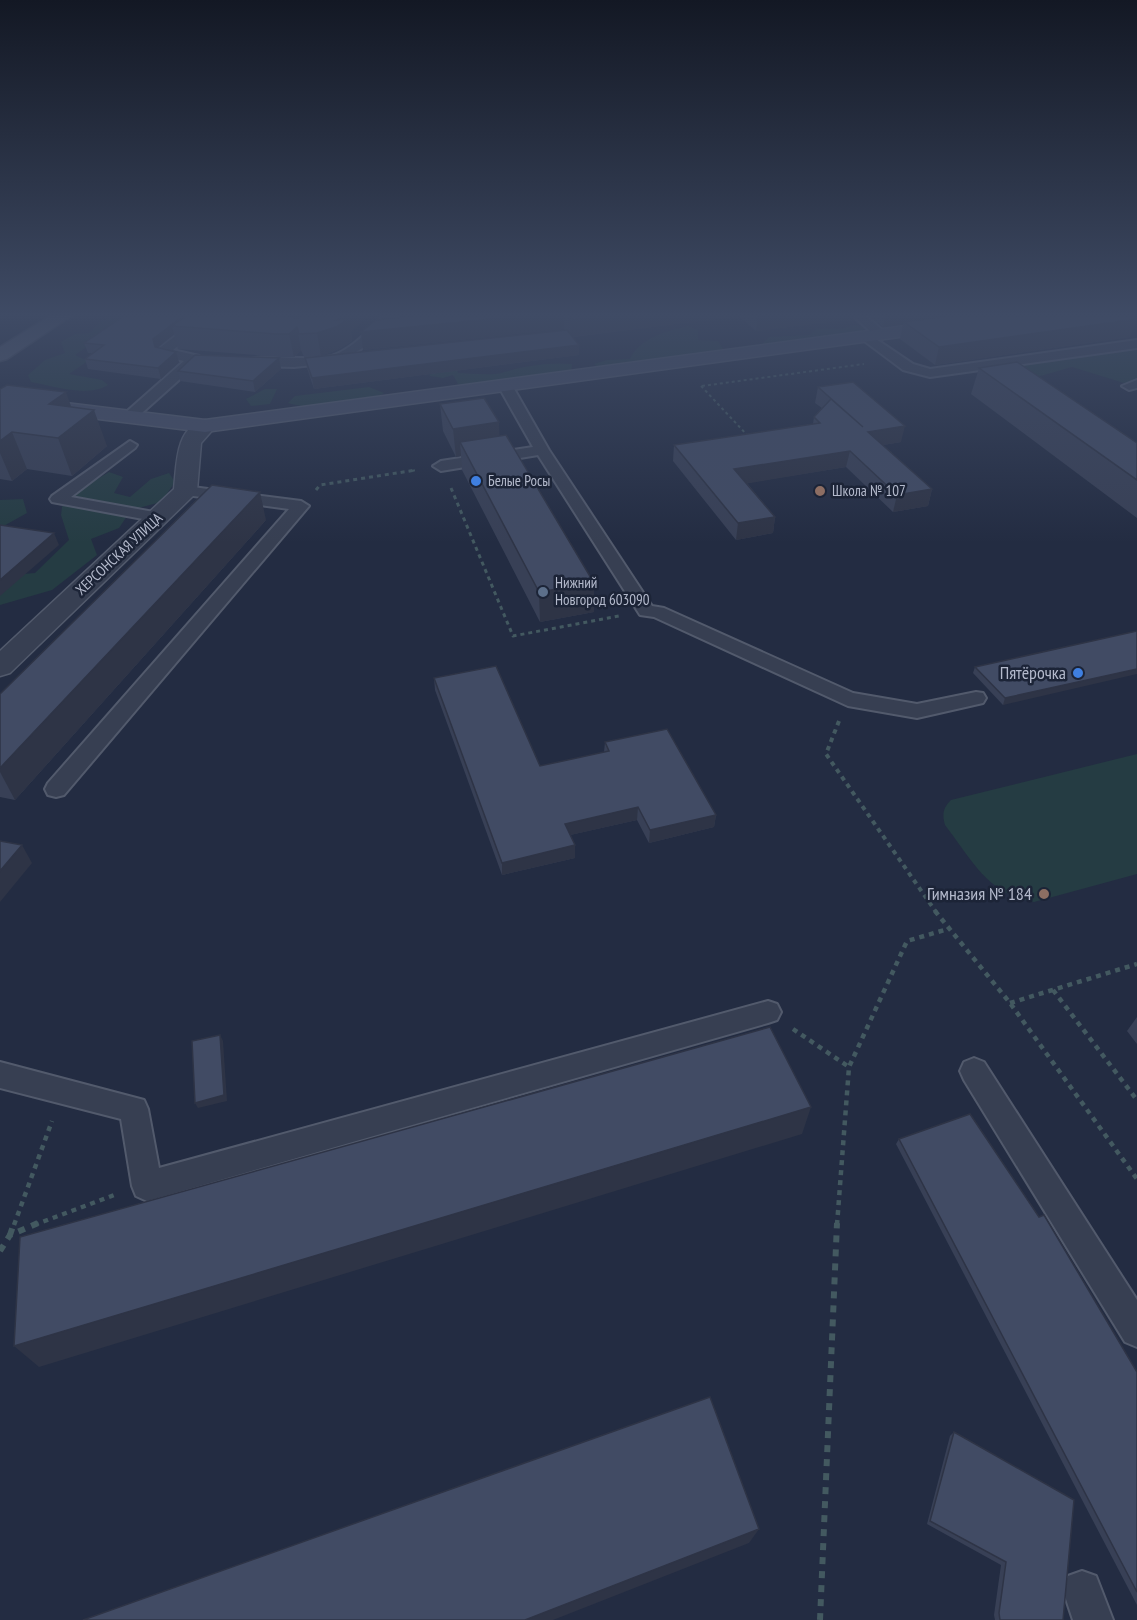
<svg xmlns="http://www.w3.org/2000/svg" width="1137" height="1620" viewBox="0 0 1137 1620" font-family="'PT Sans Narrow',sans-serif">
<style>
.green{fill:#253c43}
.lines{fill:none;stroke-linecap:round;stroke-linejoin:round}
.lane-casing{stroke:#525a6c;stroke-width:4}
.street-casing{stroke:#525a6c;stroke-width:3}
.secondary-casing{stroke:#525a6c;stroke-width:3}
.primary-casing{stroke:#41485b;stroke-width:3}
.path-far4{stroke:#435960;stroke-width:2;stroke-dasharray:3 3;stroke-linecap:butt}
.path-far3{stroke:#435960;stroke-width:3;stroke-dasharray:4 4;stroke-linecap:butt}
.path-far2{stroke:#435960;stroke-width:4;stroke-dasharray:4.5 4.5;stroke-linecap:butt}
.path-far1{stroke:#435960;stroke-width:4.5;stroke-dasharray:5 5;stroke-linecap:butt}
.path{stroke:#435960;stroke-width:6;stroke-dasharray:7 7;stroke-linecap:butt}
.lane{fill:#373f52;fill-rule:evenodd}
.street{fill:#373f52;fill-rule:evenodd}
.secondary{fill:#454d65;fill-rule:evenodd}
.primary{fill:#555e72;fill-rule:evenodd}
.wall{fill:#384056}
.shaded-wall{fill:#2e3446}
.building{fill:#414b64;stroke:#2e3446;stroke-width:1.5}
.shop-dot{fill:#3f7fe0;stroke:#1c2437;stroke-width:2}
.education-dot{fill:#8d6e63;stroke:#1c2437;stroke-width:2}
.service-dot{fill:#5c6f8a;stroke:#1c2437;stroke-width:2}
.labels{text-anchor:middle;stroke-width:5;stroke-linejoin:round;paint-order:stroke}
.far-poi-label{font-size:15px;fill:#b4bacc;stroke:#1c2437;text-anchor:start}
.far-street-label{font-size:15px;fill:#b4bacc;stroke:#1c2437}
.poi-label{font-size:18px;fill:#b4bacc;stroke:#1c2437;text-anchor:end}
</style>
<rect width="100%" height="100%" fill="#232c42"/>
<g class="green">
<path d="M116,316H131L75,355L88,361L69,374L102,380L108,385C87,398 54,386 31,382L28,375L45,360L65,353L61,342L75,334L90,333L101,321Z"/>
<polygon points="854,325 866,327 857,335 780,347 762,344 769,337 809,335 817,329 842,329"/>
<path d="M688,326L698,330V340L718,341L724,350L679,360L599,368L594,364L607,360L630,359C640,338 666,331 688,326Z"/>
<polygon points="1137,340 1137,387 1072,367 1037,377 1005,359"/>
<path d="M454,361L458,373C471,373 489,376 501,373C524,366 548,362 572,364L571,375L522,380L509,378C493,388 476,386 458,384L453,375L443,378L430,376L425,363Z"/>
<path d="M369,387L384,393C362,407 313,411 288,403L295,396Z"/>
<polygon points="265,389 277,389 270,404 251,406 246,399"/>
<polygon points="109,472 123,477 114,493 130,497 151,479 169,473 175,482 161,502 131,510 119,528 91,539 97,555 52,590 0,605 0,576 35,573 69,540 61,515 63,500"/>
<polygon points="23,499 27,513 0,528 0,500"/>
<path d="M1137,754V874L1034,902C987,894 973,861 945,825C942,814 943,808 951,800Z"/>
</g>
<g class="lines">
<g class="lane-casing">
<g id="lane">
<polygon points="202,316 216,316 173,350 199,356 199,362 134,420 124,420 124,414 184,361 158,355 158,349"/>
<path d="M384,316H397L370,343L341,362L294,367L250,366L243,362C254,352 312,362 332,356C352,349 369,330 384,316Z"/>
<polygon points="853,316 866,316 888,335 882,339 878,338"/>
<polygon points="867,333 913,364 930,369 1137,340 1137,348 930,377 903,370 863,340 863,334"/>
<polygon points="1137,380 1137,388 1129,390 1122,386"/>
<polygon points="506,383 513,387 549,450 652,606 664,608 853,693 917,704 976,692 983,693 986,698 983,703 917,718 848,706 654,617 640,615 538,455 441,471 433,466 441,461 533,447 499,387"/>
<polygon points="130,441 137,445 135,448 71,497 165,514 167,517 165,520 159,522 52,502 50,499 52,496"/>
<polygon points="185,486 301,501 309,506 64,795 56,797 48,795 45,789 48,783 289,509 179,494 177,491 179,488"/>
<polygon points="768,1001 777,1004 781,1012 777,1020 768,1023 147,1201 136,1196 132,1186 121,1119 0,1088 0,1062 144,1100 148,1109 159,1168"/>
<polygon points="974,1058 984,1062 1137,1300 1137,1347 1125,1342 964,1080 960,1071 964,1062"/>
<polygon points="1082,1571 1096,1576 1113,1620 1073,1620 1063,1590 1068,1576"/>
</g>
</g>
<g class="street-casing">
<path id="street" d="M205,420L212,422L216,426L201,443L197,491L193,496L10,673L0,676V651L174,489C177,464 175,427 205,420Z"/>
</g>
<g class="secondary-casing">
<polygon id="secondary" points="979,316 1026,316 1017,321 205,432 0,407 0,395 205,420"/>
</g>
<g class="primary-casing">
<polygon id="primary" points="50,316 71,316 7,359 0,361 0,347"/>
</g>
<g class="path-far4">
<polyline points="701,386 749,437"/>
<polyline points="702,386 864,364"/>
<polyline points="412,471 416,470"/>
</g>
<g class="path-far3">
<polyline points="451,488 513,636 619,616"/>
<polyline points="316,490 320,485 416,470"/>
</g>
<polyline class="path-far2" points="839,721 826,754 936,912"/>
<g class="path-far1">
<polyline points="935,911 1010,1003 1137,1179"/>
<polyline points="1053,990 1137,1100"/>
<polyline points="1010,1003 1137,964"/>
<polyline points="793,1029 849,1067"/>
<polyline points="14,1225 52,1121"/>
<polyline points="34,1225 117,1194"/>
<polyline points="837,1225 849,1067 907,941 948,929"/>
</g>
<g class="path">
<polyline points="10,1235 14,1223"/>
<polyline points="0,1251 10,1235 38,1223"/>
<polyline points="820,1620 837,1223"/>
</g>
<use href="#lane" class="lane"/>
<use href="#street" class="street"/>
<use href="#secondary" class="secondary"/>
<use href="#primary" class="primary"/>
</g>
<g class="wall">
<polygon points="413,316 854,316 853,319 756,331 739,316 573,337 579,355 314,389 307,368 305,358 565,330 564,329 363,350 361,332"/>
<polygon points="869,316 1131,316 1130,337 935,365 900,339 903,324 883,327"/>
<polygon points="183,318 351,332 352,341 339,349 321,356 304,357 301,350 294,357 280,357 178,349 174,334 158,348 179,362 161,379 88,369 85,359 92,353 88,353 84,343"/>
<polygon points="279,358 281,369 255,392 180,381 178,371"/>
<polygon points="979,368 1137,443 1137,518 971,394"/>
<polygon points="818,387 901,442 883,445 932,489 928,506 893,512 846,467 747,483 775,517 773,533 736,540 673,461 674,445 813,424 814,417 822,408 815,403"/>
<polygon points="0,389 71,407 107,446 72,476 27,469 12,481 0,479"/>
<polygon points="440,404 499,436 594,612 540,622 462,470 461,456 456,457 443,431"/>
<polygon points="266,520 15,800 0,797 0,694"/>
<polygon points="1137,631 1003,705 973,673 975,667"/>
<polygon points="434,678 540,766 604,752 605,742 716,815 714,827 649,843 637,820 570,835 575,845 575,858 502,875 435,690"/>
<polygon points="1137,1017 1137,1044 1127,1031"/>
<polygon points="899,1139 1039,1217 1137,1372 1137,1605 896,1144"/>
<polygon points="954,1432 1063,1620 995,1620 994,1615 1001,1565 927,1524 950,1436"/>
</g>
<g class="shaded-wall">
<polygon points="183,316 185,326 172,326 174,334 156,349 158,357 153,339"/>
<polygon points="341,316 368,316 351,332 352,341 339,349 321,356 317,333"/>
<polygon points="519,316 564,316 564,329 363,350 361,332"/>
<polygon points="604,316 739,316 570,337 570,320"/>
<polygon points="758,316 854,316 853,319 756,331"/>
<polygon points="885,316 963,316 904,322 903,324 883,327"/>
<polygon points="1137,319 1130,337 935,365 939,347"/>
<polygon points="297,327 301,350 294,357 289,334"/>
<polygon points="579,345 579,355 314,389 312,378"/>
<polygon points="176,352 179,362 161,379 158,368"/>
<polygon points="279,358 281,369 255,392 253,381"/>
<polygon points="66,392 77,423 94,410 107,446 72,476 58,438 49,404"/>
<polygon points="499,422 500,450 460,442 461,456 456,457 453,429"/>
<polygon points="905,426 901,442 865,448 868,432"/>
<polygon points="12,432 27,469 12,481 0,453 0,441"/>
<polygon points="850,451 846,467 732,486 734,469"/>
<polygon points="932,489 928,506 893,512 897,495"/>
<polygon points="260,492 266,520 15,800 0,772 0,768"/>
<polygon points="775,517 773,533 736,540 738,523"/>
<polygon points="54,533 59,545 0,596 0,580"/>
<polygon points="594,583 594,612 540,622 539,592"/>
<polygon points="1137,669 1137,674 1003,705 1005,698"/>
<polygon points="638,807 637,820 566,836 565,824"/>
<polygon points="716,815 714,827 649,843 650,830"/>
<polygon points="22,845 32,863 0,902 0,871"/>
<polygon points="575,845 575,858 502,875 502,863"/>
<polygon points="220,1035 223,1041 227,1101 198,1108 195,1103"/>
<polygon points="811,1107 802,1134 39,1367 14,1346"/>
<polygon points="759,1529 749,1543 553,1620 525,1620"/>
</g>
<g class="building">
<polygon points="124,316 183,316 153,339 155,347 176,352 158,368 85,359 104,345 84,343"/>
<polygon points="186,316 281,316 298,318 301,316 341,316 336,320 349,318 336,327 317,333 299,334 297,327 289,334 275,334 172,326"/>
<polygon points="413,316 519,316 361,332 376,320"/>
<polygon points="571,316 604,316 570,320 572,317"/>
<polygon points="948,316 1131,316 1137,319 939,347 904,322"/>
<polygon points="567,330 579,345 312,378 305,358"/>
<polygon points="195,355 279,358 253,381 178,371"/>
<polygon points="1017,362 1137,443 1137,480 979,368"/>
<polygon points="853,382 905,426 868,432 932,489 897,495 850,451 734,469 775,517 738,523 674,445 820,423 814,417 831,399 863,427 818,387"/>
<polygon points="7,385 66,392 49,404 94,410 58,438 12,432 0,441 0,389"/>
<polygon points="484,398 499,422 453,429 440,404"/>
<polygon points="506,435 594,583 539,592 460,442"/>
<polygon points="212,485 260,492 0,768 0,694"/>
<polygon points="0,525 54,533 0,580"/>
<polygon points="1137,631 1137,669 1005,698 975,667"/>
<polygon points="496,666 540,766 609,751 605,742 667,729 716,815 650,830 638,807 565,824 575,845 502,863 434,678"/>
<polygon points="0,841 22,845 0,871"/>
<polygon points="770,1027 811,1107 14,1346 20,1237"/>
<polygon points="220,1035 224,1095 195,1103 192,1041"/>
<polygon points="970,1114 1039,1217 1044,1215 1137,1372 1137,1592 899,1139"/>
<polygon points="710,1397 759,1529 525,1620 83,1620"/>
<polygon points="954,1432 1074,1500 1063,1620 1000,1620 999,1613 1006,1562 930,1521"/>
</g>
<linearGradient id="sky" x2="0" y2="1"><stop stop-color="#131824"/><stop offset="0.58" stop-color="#3f4b65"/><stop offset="1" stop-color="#3f4b65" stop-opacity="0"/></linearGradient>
<rect width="1137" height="543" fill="url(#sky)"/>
<g class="shop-dot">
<circle cx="476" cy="481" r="6"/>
<circle cx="1078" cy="673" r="6"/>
</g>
<g class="education-dot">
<circle cx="820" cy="491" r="6"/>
<circle cx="1044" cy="894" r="6"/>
</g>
<circle class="service-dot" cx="543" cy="592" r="6"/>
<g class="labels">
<g class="far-poi-label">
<text x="488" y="486">Белые Росы</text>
<text x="832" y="496">Школа № 107</text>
<text x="555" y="588">Нижний<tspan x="555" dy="17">Новгород 603090</tspan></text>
</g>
<g class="far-street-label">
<text transform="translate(119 554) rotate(-43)" y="5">ХЕРСОНСКАЯ УЛИЦА</text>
</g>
<g class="poi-label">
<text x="1066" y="679">Пятёрочка</text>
<text x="1032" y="900">Гимназия № 184</text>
</g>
</g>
</svg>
